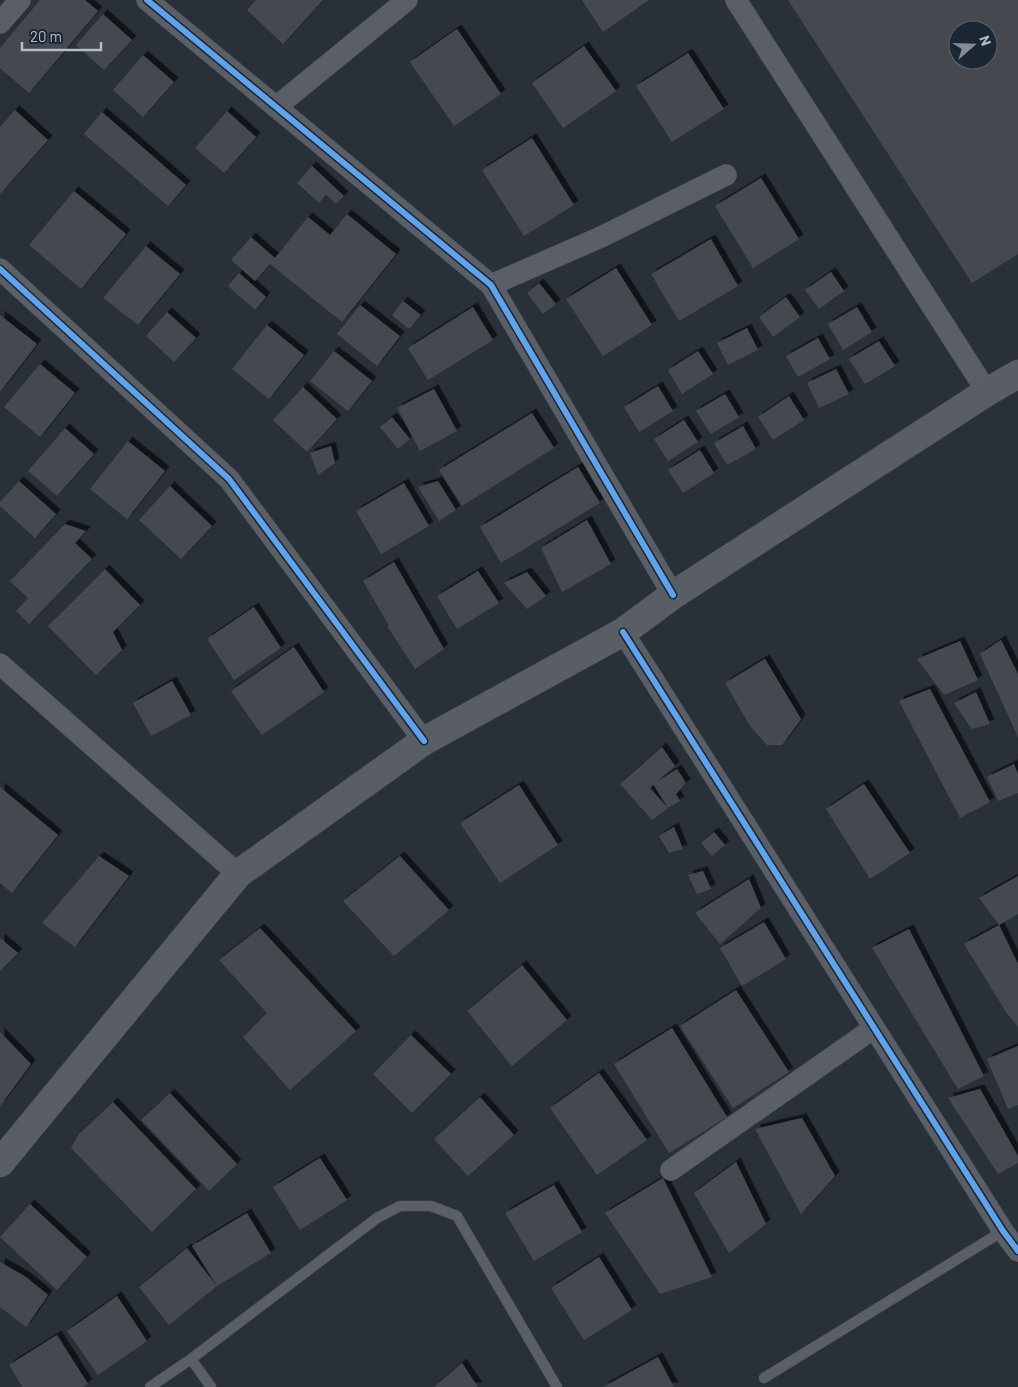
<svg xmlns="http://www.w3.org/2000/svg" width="1018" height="1387" viewBox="0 0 1018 1387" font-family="Barlow,sans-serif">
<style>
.building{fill:#444950;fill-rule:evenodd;filter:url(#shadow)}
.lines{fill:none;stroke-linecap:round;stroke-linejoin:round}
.lane-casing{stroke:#484c53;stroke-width:11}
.street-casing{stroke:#484c53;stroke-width:22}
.secondary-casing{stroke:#484c53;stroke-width:29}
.lane{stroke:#5a5e66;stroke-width:10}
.street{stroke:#5a5e66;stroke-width:21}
.secondary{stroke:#595d64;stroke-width:28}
.cycleway-casing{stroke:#1d2633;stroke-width:9}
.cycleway{stroke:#60a3ed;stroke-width:6}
</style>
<defs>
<filter id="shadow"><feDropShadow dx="4.5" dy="-4.5" stdDeviation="0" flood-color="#0009"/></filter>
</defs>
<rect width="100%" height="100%" fill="#2a3038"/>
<g class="building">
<polygon points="40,0 85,0 98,11 29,93 0,68 0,48"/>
<polygon points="256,0 323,0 283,44 247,10"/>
<polygon points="582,0 649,0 603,32"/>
<path d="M788,0H1018V254L972,283ZM958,30H988V60H958Z"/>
<polygon points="103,14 132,40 104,70 76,45"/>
<polygon points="457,29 501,94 454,126 410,62"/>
<polygon points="584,46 616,91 563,128 532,83"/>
<polygon points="688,53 724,109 672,142 636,86"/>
<polygon points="143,55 174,82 143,117 113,90"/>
<polygon points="15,110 48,140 0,194 0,127"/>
<polygon points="227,111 256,137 224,173 195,148"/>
<polygon points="102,112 186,185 168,206 84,134"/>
<polygon points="532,138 574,205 524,236 482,170"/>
<polygon points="312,166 344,196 336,204 326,195 319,203 297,183"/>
<polygon points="761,178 799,239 753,268 715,206"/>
<polygon points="74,191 126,234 81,289 29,245"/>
<polygon points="347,214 396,254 342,322 270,264 255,281 231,260 251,237 275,258 308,217 330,235"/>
<polygon points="711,239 738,286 679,321 651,274"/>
<polygon points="146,246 180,274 138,325 103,298"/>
<polygon points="616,268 652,325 603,356 566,299"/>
<polygon points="831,272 844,291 819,309 805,290"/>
<polygon points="239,273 266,297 255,310 228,286"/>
<polygon points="539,283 556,304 543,314 527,293"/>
<polygon points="786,297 800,317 773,337 759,317"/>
<polygon points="403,301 421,315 409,329 392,315"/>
<polygon points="360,305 400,336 377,366 337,334"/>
<polygon points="473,307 493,340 428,380 408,348"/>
<polygon points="857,307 872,332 843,350 828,324"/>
<polygon points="167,312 196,338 174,362 146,336"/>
<polygon points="0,315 37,344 0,392"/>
<polygon points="267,325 304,355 269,399 232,369"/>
<polygon points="747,328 758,350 728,365 717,343"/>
<polygon points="818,338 830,359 798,377 786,356"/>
<polygon points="879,341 895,366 865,384 849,359"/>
<polygon points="334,351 372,381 348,411 310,381"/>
<polygon points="698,351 713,374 682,394 668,370"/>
<polygon points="40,364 75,393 40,437 4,407"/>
<polygon points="836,369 849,394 819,408 807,383"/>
<polygon points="658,386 673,411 639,432 624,407"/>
<polygon points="303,387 337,419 307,452 273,420"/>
<polygon points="434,389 457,431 420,451 397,408"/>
<polygon points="725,394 739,417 711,434 696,411"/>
<polygon points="789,396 804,420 773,440 758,417"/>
<polygon points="532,413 554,448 462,506 439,470"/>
<polygon points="392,417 410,439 398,449 380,427"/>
<polygon points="684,420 698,442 668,461 654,439"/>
<polygon points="743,426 756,449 727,465 714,443"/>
<polygon points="65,428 94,454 57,496 28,471"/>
<polygon points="128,441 165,471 127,519 90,489"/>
<polygon points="331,446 335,463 318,475 310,453"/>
<polygon points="700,450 714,473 683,493 668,470"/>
<polygon points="578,467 600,503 501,563 480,527"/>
<polygon points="19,481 56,514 35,538 0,506 0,502"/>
<polygon points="438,481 456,510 439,521 418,487"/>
<polygon points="404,483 429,526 381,554 356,511"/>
<polygon points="170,486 212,526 181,559 139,520"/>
<polygon points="587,520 611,564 562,592 541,548"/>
<polygon points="65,524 86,531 75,543 92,559 29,624 16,611 28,598 10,581"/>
<polygon points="394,562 444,649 415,669 387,626 389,626 363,581"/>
<polygon points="105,569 140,605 113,632 122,650 96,675 48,626"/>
<polygon points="478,571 499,603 457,629 437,596"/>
<polygon points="527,572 546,596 527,609 504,583"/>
<polygon points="254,607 281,648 234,680 207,639"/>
<polygon points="1001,640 1018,674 1018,737 980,654"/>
<polygon points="960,641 978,680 944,695 917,659"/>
<polygon points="294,647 324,692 262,735 231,691"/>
<polygon points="765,659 801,719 782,745 767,745 750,726 725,683"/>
<polygon points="172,681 191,715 151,736 133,703"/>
<polygon points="930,689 990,802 960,818 899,701"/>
<polygon points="976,692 990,724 972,729 954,703"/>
<polygon points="662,747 675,766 650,788 668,808 652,820 620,784"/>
<polygon points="1014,764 1018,774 1018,793 998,801 987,777"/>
<polygon points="677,769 686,783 676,794 680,801 668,808 653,784"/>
<polygon points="864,784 910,853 870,879 826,809"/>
<polygon points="519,785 558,845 500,883 460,823"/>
<polygon points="0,787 58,835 12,893 0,883"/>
<polygon points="674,827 683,849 669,853 659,836"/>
<polygon points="714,832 725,845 712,856 701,843"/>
<polygon points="99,856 129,876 75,947 42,923"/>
<polygon points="400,856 449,910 394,956 343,901"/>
<polygon points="703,871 711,889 697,894 688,875"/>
<polygon points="1018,876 1018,914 999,925 979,898"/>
<polygon points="749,879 761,908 720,944 695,913"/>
<polygon points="764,922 786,959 742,986 720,948"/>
<polygon points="999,925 1018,964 1018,1027 1006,1012 964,944"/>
<polygon points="260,928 356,1031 290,1090 243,1037 267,1013 219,960"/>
<polygon points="909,929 984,1076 958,1089 872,948"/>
<polygon points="0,938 18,953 0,971"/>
<polygon points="522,965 567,1020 512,1066 467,1011"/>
<polygon points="736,990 789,1072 733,1108 680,1026"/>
<polygon points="672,1028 727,1117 669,1153 614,1064"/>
<polygon points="0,1032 31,1064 0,1106"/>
<polygon points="411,1035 451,1074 412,1113 373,1074"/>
<polygon points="1018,1046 1018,1105 1008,1109 987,1059"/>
<polygon points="599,1073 647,1140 597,1175 550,1108"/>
<polygon points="980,1089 1018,1156 1018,1163 998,1174 948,1098"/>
<polygon points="170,1093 237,1164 209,1191 141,1120"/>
<polygon points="480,1097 514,1135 468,1176 434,1139"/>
<polygon points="113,1102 196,1189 152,1232 71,1148 79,1134"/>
<polygon points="802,1118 835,1176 801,1214 755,1129"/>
<polygon points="320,1158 347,1200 300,1230 273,1187"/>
<polygon points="736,1162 766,1224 729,1253 694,1193"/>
<polygon points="663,1178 712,1277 660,1294 605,1213"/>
<polygon points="554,1185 582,1232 534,1261 505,1213"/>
<polygon points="30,1204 87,1257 57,1290 0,1237"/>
<polygon points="247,1213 271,1253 217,1286 192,1246"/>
<polygon points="187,1248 217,1286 169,1325 139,1287"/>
<polygon points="599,1257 632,1310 584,1340 551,1288"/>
<polygon points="0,1262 26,1277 48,1295 26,1327 0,1307"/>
<polygon points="117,1296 147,1341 98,1375 67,1331"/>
<polygon points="57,1335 88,1384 83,1387 22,1387 9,1365"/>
<polygon points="658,1357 674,1387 603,1387"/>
<polygon points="462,1363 478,1387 434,1387"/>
</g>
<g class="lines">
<g class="lane-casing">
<g id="lane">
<polyline points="191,1359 211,1387"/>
<polyline points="764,1378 1003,1231"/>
<polyline points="150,1387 191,1359 377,1218 400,1206 431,1206 457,1216 557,1387"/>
</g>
</g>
<g class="street-casing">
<g id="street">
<polyline points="147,0 491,285 673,595"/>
<polyline points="736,0 987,392"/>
<polyline points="0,23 20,0"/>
<polyline points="276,107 407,0"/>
<polyline points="0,269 229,479 424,741"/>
<polyline points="491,285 601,237 726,175"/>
<polyline points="623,632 1003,1231 1018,1251"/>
<polyline points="0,664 238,874"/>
<polyline points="671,1170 874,1028"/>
</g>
</g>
<g class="secondary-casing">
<polyline id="secondary" points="0,1163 238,874 424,741 623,632 673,595 987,392 1018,374"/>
</g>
<use href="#lane" class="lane"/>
<use href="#street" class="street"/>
<use href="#secondary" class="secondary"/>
<g class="cycleway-casing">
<g id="cycleway">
<polyline points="147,0 491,285 673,595"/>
<polyline points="0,269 229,479 424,741"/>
<polyline points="623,632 1003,1231 1018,1251"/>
</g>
</g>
<use href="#cycleway" class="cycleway"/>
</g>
<g transform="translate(973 45) rotate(70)"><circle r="24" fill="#1d2633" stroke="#59626f"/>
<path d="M0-4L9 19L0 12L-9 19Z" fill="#848b96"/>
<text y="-8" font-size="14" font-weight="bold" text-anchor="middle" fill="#b4bcc9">N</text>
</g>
<path d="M22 42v8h79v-8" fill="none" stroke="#b4bcc9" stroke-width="2.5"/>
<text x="30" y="42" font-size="15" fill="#b4bcc9" stroke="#1d2633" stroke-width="4" paint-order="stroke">20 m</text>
</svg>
